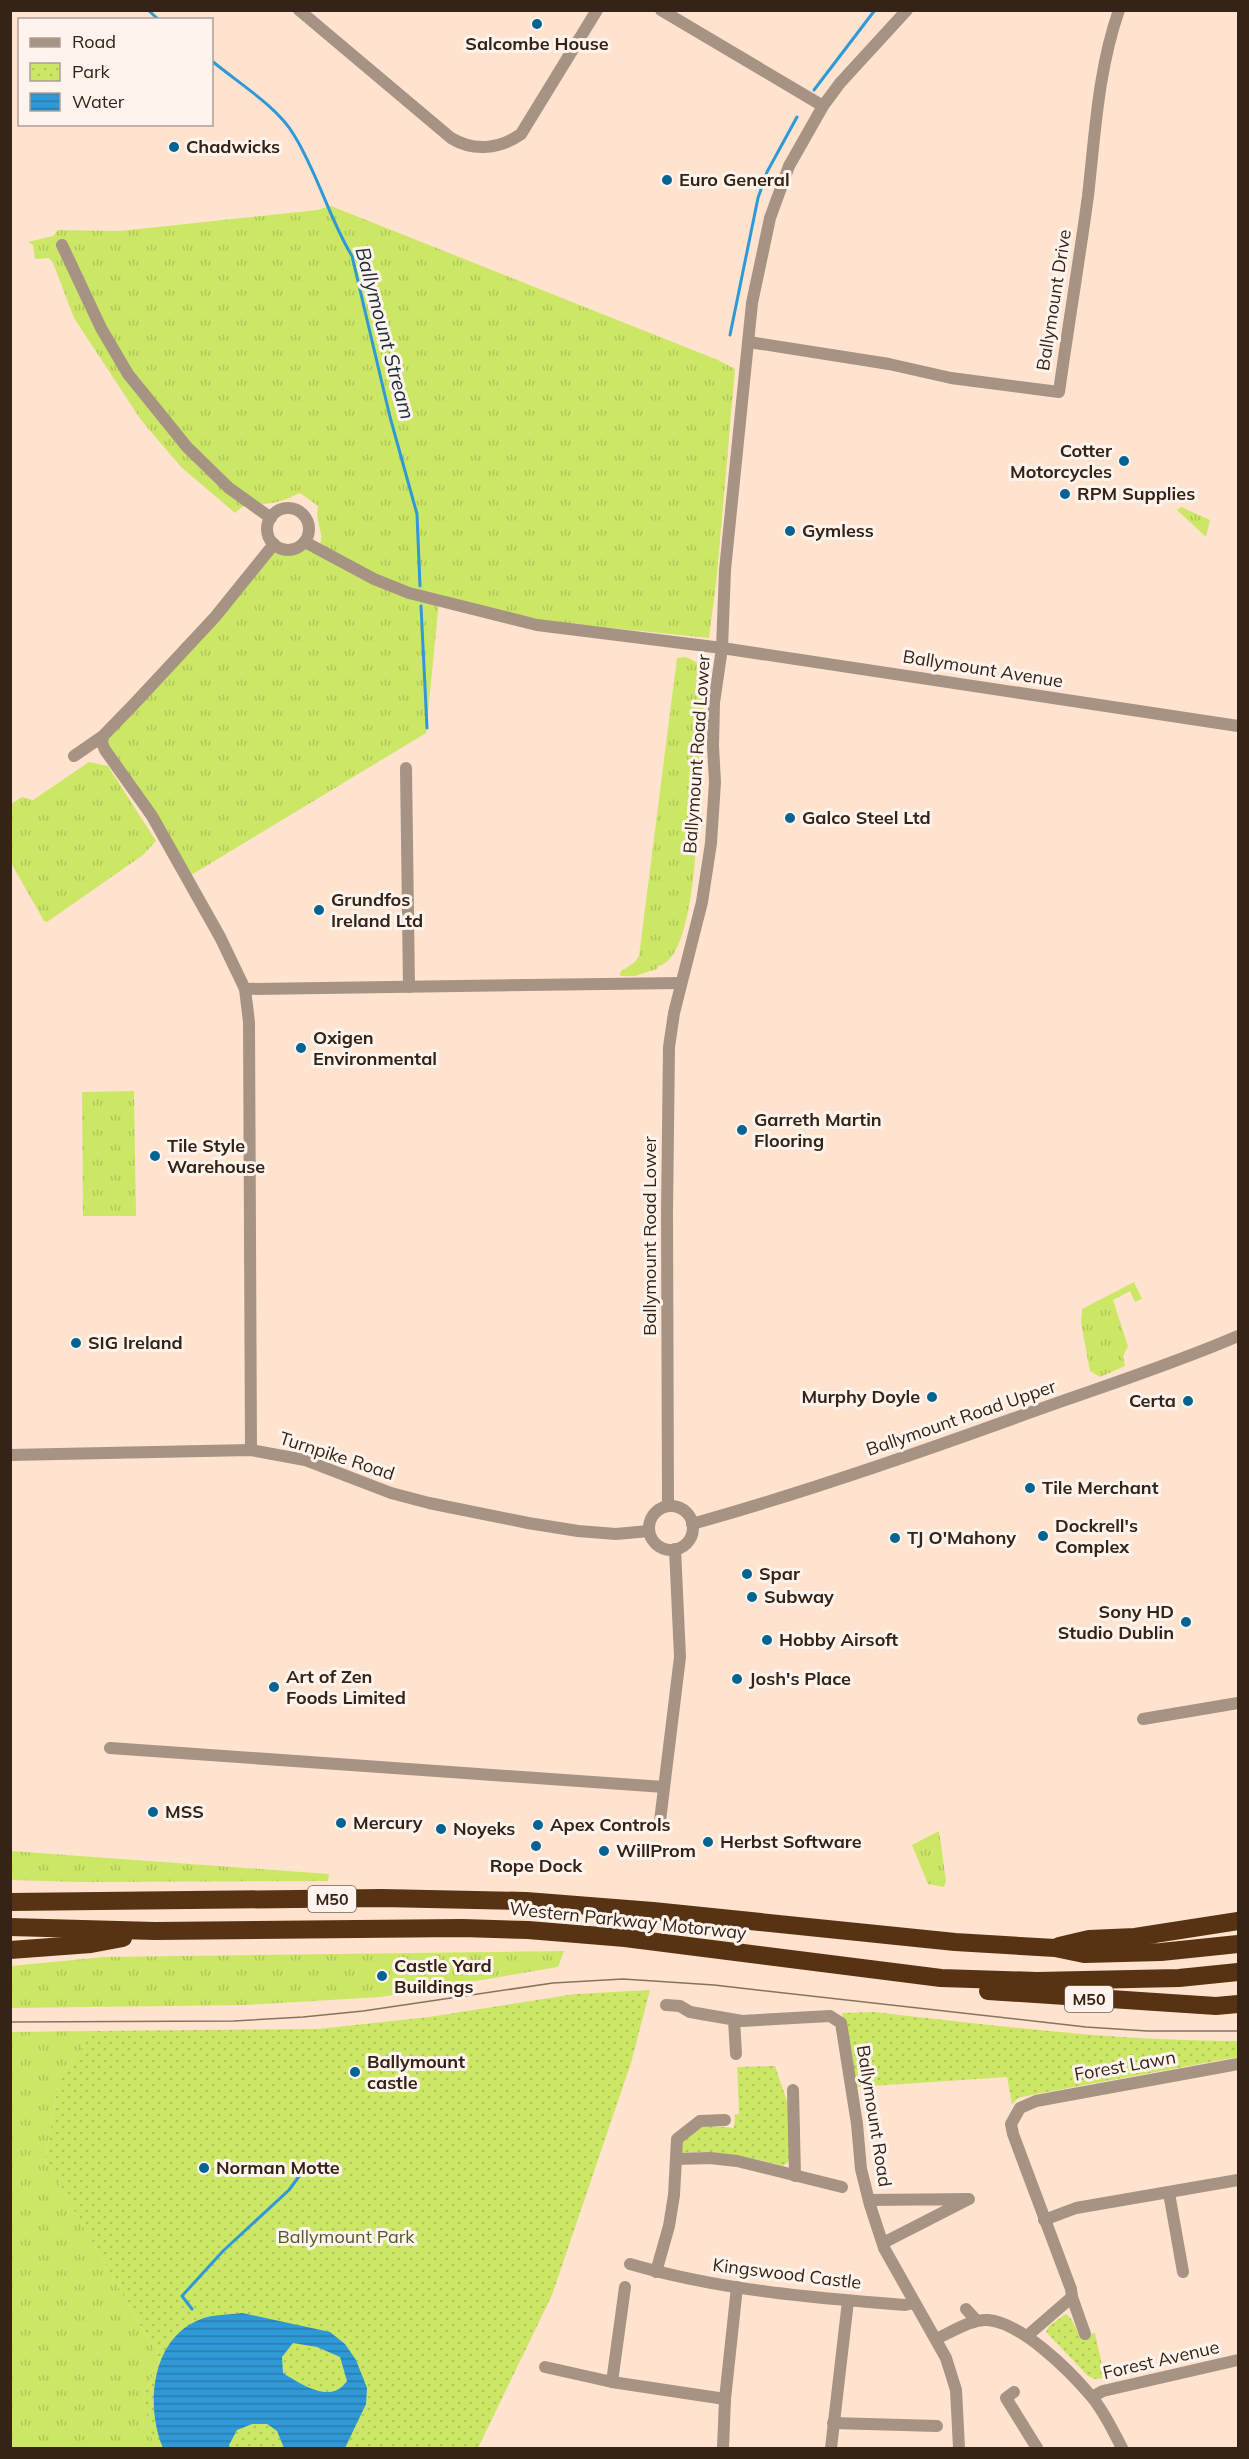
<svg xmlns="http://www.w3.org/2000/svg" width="1249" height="2459" viewBox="0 0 1249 2459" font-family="Mulish,sans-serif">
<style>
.grass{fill:url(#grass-tufts)}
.park{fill:url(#park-dots)}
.water{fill:url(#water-rules);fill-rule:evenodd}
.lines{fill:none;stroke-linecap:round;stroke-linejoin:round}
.stream{stroke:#2f99d7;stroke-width:3}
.minor{stroke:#a69384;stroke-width:12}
.highway{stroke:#573313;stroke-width:18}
.tram{stroke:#877261;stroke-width:1.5}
.poi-dot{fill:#016392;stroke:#fef4ed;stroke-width:2}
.labels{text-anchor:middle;stroke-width:6;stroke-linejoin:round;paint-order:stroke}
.shield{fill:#fef4ed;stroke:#716256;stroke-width:1.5}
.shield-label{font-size:16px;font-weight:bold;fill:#342316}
.poi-label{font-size:18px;font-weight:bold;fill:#342316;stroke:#fef4ed;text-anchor:start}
.street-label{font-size:18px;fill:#342316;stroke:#fef4ed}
.park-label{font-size:18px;fill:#4f5a25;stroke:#fef4ed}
.water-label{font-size:20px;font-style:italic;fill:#172c3b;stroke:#fef4ed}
</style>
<defs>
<pattern id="grass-tufts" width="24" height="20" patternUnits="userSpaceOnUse" patternTransform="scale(1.5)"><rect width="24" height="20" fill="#cce766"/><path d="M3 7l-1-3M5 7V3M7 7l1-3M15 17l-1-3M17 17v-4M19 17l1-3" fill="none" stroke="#b0c658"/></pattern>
<pattern id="park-dots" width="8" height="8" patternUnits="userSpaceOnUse" patternTransform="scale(1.5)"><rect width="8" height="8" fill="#cce766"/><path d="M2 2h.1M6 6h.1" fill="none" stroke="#b0c658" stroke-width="1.8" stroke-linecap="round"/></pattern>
<pattern id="water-rules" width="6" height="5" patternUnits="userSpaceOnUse" patternTransform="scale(1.5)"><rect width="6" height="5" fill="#2f99d7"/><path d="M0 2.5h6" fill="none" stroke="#297cad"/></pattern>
</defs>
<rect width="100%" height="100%" fill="#ffe3ce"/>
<g class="grass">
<path d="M331,206L718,360L735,369L717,575L709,638L543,621L439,601L426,733L188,877L102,743L274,544L286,550L302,545L318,549C327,533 314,525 318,506L300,493C291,497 283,501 272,503C255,506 250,499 235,513L181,467L141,420L74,318L53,263L49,258L35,259L33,245L28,242L53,236L58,230L120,231L317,210Z"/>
<polygon points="1181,507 1210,520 1206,537 1177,510"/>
<path d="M686,657C701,663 704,669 704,684C702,727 704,770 702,813C701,829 696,843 695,859C693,883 686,962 658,966L657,969L635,976H620V972L635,962L639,956L677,658Z"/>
<polygon points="89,762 108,766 156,841 143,855 47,922 44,921 11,863 11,804 22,797 33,800"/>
<polygon points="134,1091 136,1216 83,1216 82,1092"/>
<polygon points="1134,1282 1142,1299 1135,1302 1130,1291 1113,1300 1128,1346 1123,1356 1125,1366 1100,1377 1090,1371 1081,1323 1082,1309"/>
<polygon points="939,1831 946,1881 944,1887 928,1884 912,1845"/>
<polygon points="11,1851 329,1874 328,1881 81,1882 11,1880"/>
<polygon points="564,1951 558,1967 381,1997 247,2005 11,2008 11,1966 104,1957"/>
<polygon points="93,2031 59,2081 45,2160 160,2359 144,2394 162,2448 11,2448 10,2032"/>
</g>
<g class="park">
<polygon points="650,1990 631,2063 552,2295 478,2448 156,2448 149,2432 144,2394 160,2359 45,2160 59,2081 93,2031 318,2029 429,2017 575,1994"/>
<path d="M875,2012C996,2026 1116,2041 1238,2041V2057L1036,2094L1018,2098L1012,2104L1007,2077L857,2087L842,2013Z"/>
<path d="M775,2066L789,2107V2161L783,2166C748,2157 716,2150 681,2153V2140L701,2125L734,2128L735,2115L739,2114L737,2067Z"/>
<polygon points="1066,2314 1072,2320 1080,2337 1095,2333 1105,2378 1095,2379 1088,2376 1046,2332 1049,2326"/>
</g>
<path class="water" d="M242,2313L330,2332L345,2344L356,2360L367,2388L366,2404L345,2448H284L277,2431L267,2424H252L237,2430L229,2445L230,2448H163C145,2406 151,2338 201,2319C213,2314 230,2315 242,2313ZM293,2343L317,2347L340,2357L347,2381C331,2405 301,2384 283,2373L282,2357Z"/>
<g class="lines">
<g class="stream">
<polyline points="148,10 159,20"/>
<path d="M212,61C237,82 278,107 294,135C318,174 329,218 352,256L390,417L417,514L420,586"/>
<polyline points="814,90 875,10"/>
<polyline points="730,335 758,198 767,172 797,117"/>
<polyline points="421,606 427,728"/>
<polyline points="192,2309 182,2296 223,2251 289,2190 308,2164"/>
</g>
<g class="minor">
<path d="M299,10L451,138C474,152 500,149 521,134L597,10"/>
<polyline points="661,10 823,106"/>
<polyline points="62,245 101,328 128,374 187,447 229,488 271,518"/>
<path d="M749,342L889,364L951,378L1059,392C1068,327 1079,262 1088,196C1095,134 1098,70 1119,10"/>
<circle cx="288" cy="529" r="21"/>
<polyline points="305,542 374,579 409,593 537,625 722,648 1238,726"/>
<polyline points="103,736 102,743 105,750 152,816 220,937 245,989 249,1022 251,1450"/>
<polyline points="74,756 103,736 135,703 215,617 274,544"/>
<polyline points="406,768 409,987"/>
<polyline points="245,989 680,983"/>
<polyline points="10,1455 251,1450 305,1460 391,1493 429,1503 528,1523 578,1531 616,1534 649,1531"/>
<polyline points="668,1506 667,1212 669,1047 674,1013 702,902 711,843 715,782 713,746 714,703 722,648 725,570 752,303 770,218 789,166 823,106 840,83 907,10"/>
<circle cx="671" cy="1528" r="22"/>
<path d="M692,1524C800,1494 907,1457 1012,1419C1088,1391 1164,1368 1238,1336"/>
<polyline points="1143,1719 1238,1703"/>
<polyline points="110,1748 664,1787"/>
<polyline points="660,1821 680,1657 675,1549"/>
<polyline points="666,2005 680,2006 690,2012 742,2021 830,2016 841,2023 857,2124 861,2169 870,2205 884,2248 946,2358 956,2390 959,2448"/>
<polyline points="734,2020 736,2054"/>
<polyline points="793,2090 795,2176"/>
<polyline points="676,2159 710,2158 737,2161 842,2187"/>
<polyline points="1169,2193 1183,2272"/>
<polyline points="869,2200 969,2199 883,2243"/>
<polyline points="1044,2220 1076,2208 1238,2180"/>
<path d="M630,2264C719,2290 813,2298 905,2305L914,2303"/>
<polyline points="656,2272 669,2226 674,2195 677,2139 700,2121 725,2120"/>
<polyline points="1072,2297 1085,2334"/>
<polyline points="966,2309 976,2320"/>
<polyline points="1027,2336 1072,2297 1071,2289 1013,2134 1011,2124 1020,2108 1036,2101 1238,2064"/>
<path d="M936,2339C952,2332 971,2319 988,2320C1022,2323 1070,2371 1091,2396C1104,2411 1113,2431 1122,2448"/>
<polyline points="545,2367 612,2382 725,2399"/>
<polyline points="612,2382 625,2287"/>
<polyline points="1014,2392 1006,2398 1037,2448"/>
<polyline points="1092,2397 1103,2391 1238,2360"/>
<polyline points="833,2423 937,2426"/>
<polyline points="723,2448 725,2399 737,2287"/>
<polyline points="831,2448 848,2301"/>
</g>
<g class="highway">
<polyline points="10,1902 382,1898 526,1901 653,1911 955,1942 1055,1948 1084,1954 1161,1952 1238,1944"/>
<polyline points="10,1927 155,1931 462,1928 528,1930 625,1938 941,1978 1037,1981 1179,1978 1238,1972"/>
<polyline points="1059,1946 1089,1939 1135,1937 1238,1921"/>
<polyline points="10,1950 91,1944 123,1938"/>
<polyline points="988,1991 1216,2006 1238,2004"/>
</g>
<polyline class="tram" points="10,2022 234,2021 303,2017 363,2011 553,1983 623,1979 714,1985 1086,2027 1147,2031 1238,2031"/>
</g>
<g class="poi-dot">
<circle cx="537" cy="24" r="6"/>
<circle cx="174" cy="147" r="6"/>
<circle cx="667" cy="180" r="6"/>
<circle cx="1124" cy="461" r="6"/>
<circle cx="1065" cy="494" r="6"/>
<circle cx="790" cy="531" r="6"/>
<circle cx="790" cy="818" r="6"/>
<circle cx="319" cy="910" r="6"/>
<circle cx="301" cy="1048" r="6"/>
<circle cx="742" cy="1130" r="6"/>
<circle cx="155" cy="1156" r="6"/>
<circle cx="76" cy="1343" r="6"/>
<circle cx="932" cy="1397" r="6"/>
<circle cx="1188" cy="1401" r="6"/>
<circle cx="1030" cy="1488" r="6"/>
<circle cx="1043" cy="1536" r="6"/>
<circle cx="895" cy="1538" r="6"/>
<circle cx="747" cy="1574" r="6"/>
<circle cx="752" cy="1597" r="6"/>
<circle cx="1186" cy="1622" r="6"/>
<circle cx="767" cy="1640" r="6"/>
<circle cx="737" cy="1679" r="6"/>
<circle cx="274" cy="1687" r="6"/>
<circle cx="153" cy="1812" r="6"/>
<circle cx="341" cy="1823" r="6"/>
<circle cx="538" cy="1825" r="6"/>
<circle cx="441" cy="1829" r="6"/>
<circle cx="708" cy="1842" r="6"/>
<circle cx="536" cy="1846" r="6"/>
<circle cx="604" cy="1851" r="6"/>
<circle cx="382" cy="1976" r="6"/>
<circle cx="355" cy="2072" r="6"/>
<circle cx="204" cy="2168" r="6"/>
</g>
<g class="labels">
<g class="shield">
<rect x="308" y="1886" width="48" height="26" rx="4.5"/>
<rect x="1065" y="1986" width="48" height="26" rx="4.5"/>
</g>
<g class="shield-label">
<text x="332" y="1905">M50</text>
<text x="1089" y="2005">M50</text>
</g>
<g class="poi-label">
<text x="537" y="50" text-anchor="middle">Salcombe House</text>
<text x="186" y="153">Chadwicks</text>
<text x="679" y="186">Euro General</text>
<text x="1112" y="457" text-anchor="end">Cotter<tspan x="1112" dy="21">Motorcycles</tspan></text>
<text x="1077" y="500">RPM Supplies</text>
<text x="802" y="537">Gymless</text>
<text x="802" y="824">Galco Steel Ltd</text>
<text x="331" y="906">Grundfos<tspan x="331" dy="21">Ireland Ltd</tspan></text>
<text x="313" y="1044">Oxigen<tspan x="313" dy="21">Environmental</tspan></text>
<text x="754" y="1126">Garreth Martin<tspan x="754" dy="21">Flooring</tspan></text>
<text x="167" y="1152">Tile Style<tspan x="167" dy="21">Warehouse</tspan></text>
<text x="88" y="1349">SIG Ireland</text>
<text x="920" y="1403" text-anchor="end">Murphy Doyle</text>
<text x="1176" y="1407" text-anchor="end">Certa</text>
<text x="1042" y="1494">Tile Merchant</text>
<text x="1055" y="1532">Dockrell's<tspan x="1055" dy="21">Complex</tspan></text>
<text x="907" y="1544">TJ O'Mahony</text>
<text x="759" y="1580">Spar</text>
<text x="764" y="1603">Subway</text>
<text x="1174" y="1618" text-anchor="end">Sony HD<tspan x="1174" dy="21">Studio Dublin</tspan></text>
<text x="779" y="1646">Hobby Airsoft</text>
<text x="286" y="1683">Art of Zen<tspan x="286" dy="21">Foods Limited</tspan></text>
<text x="749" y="1685">Josh's Place</text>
<text x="165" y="1818">MSS</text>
<text x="353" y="1829">Mercury</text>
<text x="550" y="1831">Apex Controls</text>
<text x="453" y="1835">Noyeks</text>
<text x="720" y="1848">Herbst Software</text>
<text x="616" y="1857">WillProm</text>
<text x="536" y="1872" text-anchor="middle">Rope Dock</text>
<text x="394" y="1972">Castle Yard<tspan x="394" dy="21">Buildings</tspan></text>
<text x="367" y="2068">Ballymount<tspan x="367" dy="21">castle</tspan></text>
<text x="216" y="2174">Norman Motte</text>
</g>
<g class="street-label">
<text transform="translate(1054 300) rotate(-81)" y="6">Ballymount Drive</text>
<text transform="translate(983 669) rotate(9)" y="6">Ballymount Avenue</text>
<text transform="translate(697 754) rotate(-86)" y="6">Ballymount Road Lower</text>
<text transform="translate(650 1236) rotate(-90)" y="6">Ballymount Road Lower</text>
<text transform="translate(961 1418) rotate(-19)" y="6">Ballymount Road Upper</text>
<text transform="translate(337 1456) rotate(18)" y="6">Turnpike Road</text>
<text transform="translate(628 1921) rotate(6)" y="6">Western Parkway Motorway</text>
<text transform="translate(1125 2066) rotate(-10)" y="6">Forest Lawn</text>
<text transform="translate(874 2116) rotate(81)" y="6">Ballymount Road</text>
<text transform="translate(787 2274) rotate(7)" y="6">Kingswood Castle</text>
<text transform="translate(1161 2360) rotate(-13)" y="6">Forest Avenue</text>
</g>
<g class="park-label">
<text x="346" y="2243">Ballymount Park</text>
</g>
<g class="water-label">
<text transform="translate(385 333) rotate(75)" y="7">Ballymount Stream</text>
</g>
</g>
<rect width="1249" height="2459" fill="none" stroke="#342316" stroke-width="24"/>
<rect x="18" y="18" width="195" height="108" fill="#fef4ed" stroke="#ada097" stroke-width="1.5"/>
<rect x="30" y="38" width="30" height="9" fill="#a69384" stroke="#ada097" stroke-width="1.5"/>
<text x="72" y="48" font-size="18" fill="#342316">Road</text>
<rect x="30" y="63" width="30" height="18" fill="url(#park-dots)" stroke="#ada097" stroke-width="1.5"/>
<text x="72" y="78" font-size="18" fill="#342316">Park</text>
<rect x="30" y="93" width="30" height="18" fill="url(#water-rules)" stroke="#ada097" stroke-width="1.5"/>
<text x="72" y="108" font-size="18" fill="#342316">Water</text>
</svg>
